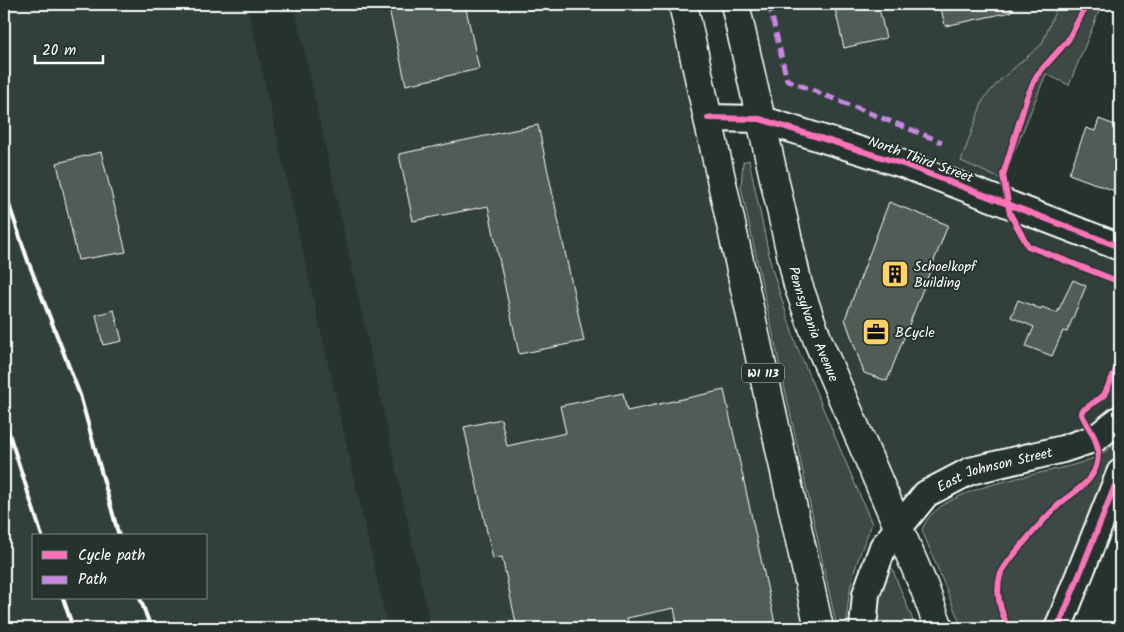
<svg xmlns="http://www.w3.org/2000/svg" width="1124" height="632" viewBox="0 0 1124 632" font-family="Kalam,sans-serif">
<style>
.built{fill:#333f3a;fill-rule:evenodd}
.green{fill:#3e4944;stroke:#9ea4a2}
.building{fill:#515c57;stroke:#fff}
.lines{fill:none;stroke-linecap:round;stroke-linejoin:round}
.minor-casing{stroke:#fff;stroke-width:30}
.major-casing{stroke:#fff;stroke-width:31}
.minor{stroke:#26332d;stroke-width:26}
.major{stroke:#26332d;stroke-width:28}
.rail{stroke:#fff;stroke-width:4}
.quiet{stroke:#c787e3;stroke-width:5;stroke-dasharray:10 5;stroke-linecap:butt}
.cycleway-casing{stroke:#26332d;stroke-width:9}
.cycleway{stroke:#fb73b8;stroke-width:6}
.labels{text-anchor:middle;stroke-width:4;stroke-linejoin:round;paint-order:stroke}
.shield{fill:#26332d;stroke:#bec2c0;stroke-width:1}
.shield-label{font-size:12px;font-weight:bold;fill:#fff}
.street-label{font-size:14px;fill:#fff;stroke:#26332d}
.poi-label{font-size:14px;fill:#fff;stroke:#26332d;text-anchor:start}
</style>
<rect width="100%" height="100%" fill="#26332d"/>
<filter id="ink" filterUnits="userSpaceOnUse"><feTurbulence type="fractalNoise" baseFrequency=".02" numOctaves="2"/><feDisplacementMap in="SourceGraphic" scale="10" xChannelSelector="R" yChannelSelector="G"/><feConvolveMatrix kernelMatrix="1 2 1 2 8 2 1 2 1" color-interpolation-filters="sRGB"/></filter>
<g filter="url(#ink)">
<g class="built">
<path d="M4,4H247L388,628H4ZM34,536H206V598H34Z"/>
<polygon points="294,4 683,4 819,628 431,628"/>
<polygon points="735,4 1058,4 1042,44 1000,80 971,154 1003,180 997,200 1120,247 1120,419 970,471 897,527 818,341"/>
</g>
<g class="green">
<polygon points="1058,4 1102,4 1069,85 1046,74 1003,180 961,161 983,100 1000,80 1042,44"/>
<path d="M749,160L772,269L797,347L872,524C857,559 846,589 847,628H837L741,187L743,162Z"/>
<path d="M1120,440V455L1042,628H962L922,530C937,483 1051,476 1091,459C1102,454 1111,448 1120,440Z"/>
<polygon points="892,568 916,628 874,628 877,604 887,569"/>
</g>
<g class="building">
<polygon points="388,4 465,4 479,69 406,85"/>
<polygon points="834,4 878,4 886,38 844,48"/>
<polygon points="940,4 1011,4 1011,12 945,26"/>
<polygon points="1099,119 1120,127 1120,193 1069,174 1086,128 1095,131"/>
<polygon points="538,125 584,341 519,354 488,206 413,221 399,154"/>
<polygon points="101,152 126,252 78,260 57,163"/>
<polygon points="889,202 948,225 887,381 864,373 845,319"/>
<polygon points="1073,280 1086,286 1067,332 1063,331 1052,356 1026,346 1034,327 1011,317 1018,300 1041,309 1042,307 1057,313"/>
<polygon points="114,310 122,341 103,345 96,315"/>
<polygon points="724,390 776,628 678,628 674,608 627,618 629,628 517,628 502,557 493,559 464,427 501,419 507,446 566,433 560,406 623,393 627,411"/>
</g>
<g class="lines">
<g class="minor-casing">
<g id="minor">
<polyline points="708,118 760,119 903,164 1120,247"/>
<path id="s1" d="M863,628L866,594L883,547L926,494L970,471L1063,449L1096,438L1120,419"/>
<polyline points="1058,628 1120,473"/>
</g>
</g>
<g class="major-casing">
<g id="major">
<polyline points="683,4 819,628"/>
<path id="s2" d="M735,4L798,285L818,341L924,587L939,628"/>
</g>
</g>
<use href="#minor" class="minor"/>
<use href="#major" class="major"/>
<g class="rail">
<polyline points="4,190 28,261 80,395 119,536"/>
<polyline points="4,418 42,536"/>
<polyline points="63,598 73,628"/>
<polyline points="140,598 151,628"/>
</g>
<polyline class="quiet" points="769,4 787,80 942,142"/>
<g class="cycleway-casing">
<g id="cycleway">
<polyline points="1087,4 1068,40 1037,75 1027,97 1003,175 1010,214 1028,246 1120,282"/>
<polyline points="708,118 760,119 903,164 1120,247"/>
<path d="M1008,628C1001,612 995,594 1000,576C1005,561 1051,511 1064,500C1081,487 1098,478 1098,453C1098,437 1086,426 1081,412L1104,395L1120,361"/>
<polyline points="1058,628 1120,473"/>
</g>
</g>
<use href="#cycleway" class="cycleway"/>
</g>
</g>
<defs>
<g id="building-square" transform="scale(1.4375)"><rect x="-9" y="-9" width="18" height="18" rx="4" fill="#ffd166" stroke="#26332d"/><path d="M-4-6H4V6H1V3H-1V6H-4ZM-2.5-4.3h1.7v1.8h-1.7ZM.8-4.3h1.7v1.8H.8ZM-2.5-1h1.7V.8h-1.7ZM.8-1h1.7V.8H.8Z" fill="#111"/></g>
<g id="office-square" transform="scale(1.4375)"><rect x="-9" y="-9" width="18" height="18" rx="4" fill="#ffd166" stroke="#26332d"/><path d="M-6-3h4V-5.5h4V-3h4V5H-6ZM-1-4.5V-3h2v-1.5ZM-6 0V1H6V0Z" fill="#111"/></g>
</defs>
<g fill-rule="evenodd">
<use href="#building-square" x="895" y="274"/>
<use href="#office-square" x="876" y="332"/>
</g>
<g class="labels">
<rect class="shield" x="742" y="363.5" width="42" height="19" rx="4"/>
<g class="shield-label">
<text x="763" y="377">WI 113</text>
</g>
<g class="street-label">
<text transform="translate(921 159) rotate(20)" y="5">North Third Street</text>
<text dy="5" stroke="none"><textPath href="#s2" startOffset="330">Pennsylvania Avenue</textPath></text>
<text dy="5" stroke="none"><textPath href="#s1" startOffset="226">East Johnson Street</textPath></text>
</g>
<g class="poi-label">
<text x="914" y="271">Schoelkopf<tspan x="914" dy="16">Building</tspan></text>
<text x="895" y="337">BCycle</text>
</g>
</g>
<rect width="1124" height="632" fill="none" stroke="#26332d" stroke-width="20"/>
<rect x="10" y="10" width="1104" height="612" fill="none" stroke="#fff" stroke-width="2" filter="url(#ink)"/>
<rect x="32" y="534" width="175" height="65" fill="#26332d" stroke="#7d8581"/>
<rect x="42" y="551" width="25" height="8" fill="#fb73b8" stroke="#7d8581"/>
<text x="78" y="560" font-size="15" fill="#ffffff">Cycle path</text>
<rect x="42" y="576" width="25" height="8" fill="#c787e3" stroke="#7d8581"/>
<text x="78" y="584" font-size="15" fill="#ffffff">Path</text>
<path d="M35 55v8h68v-8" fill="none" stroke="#ffffff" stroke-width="2.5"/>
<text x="42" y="55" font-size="15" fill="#ffffff" stroke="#26332d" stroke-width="4" paint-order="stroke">20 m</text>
</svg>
